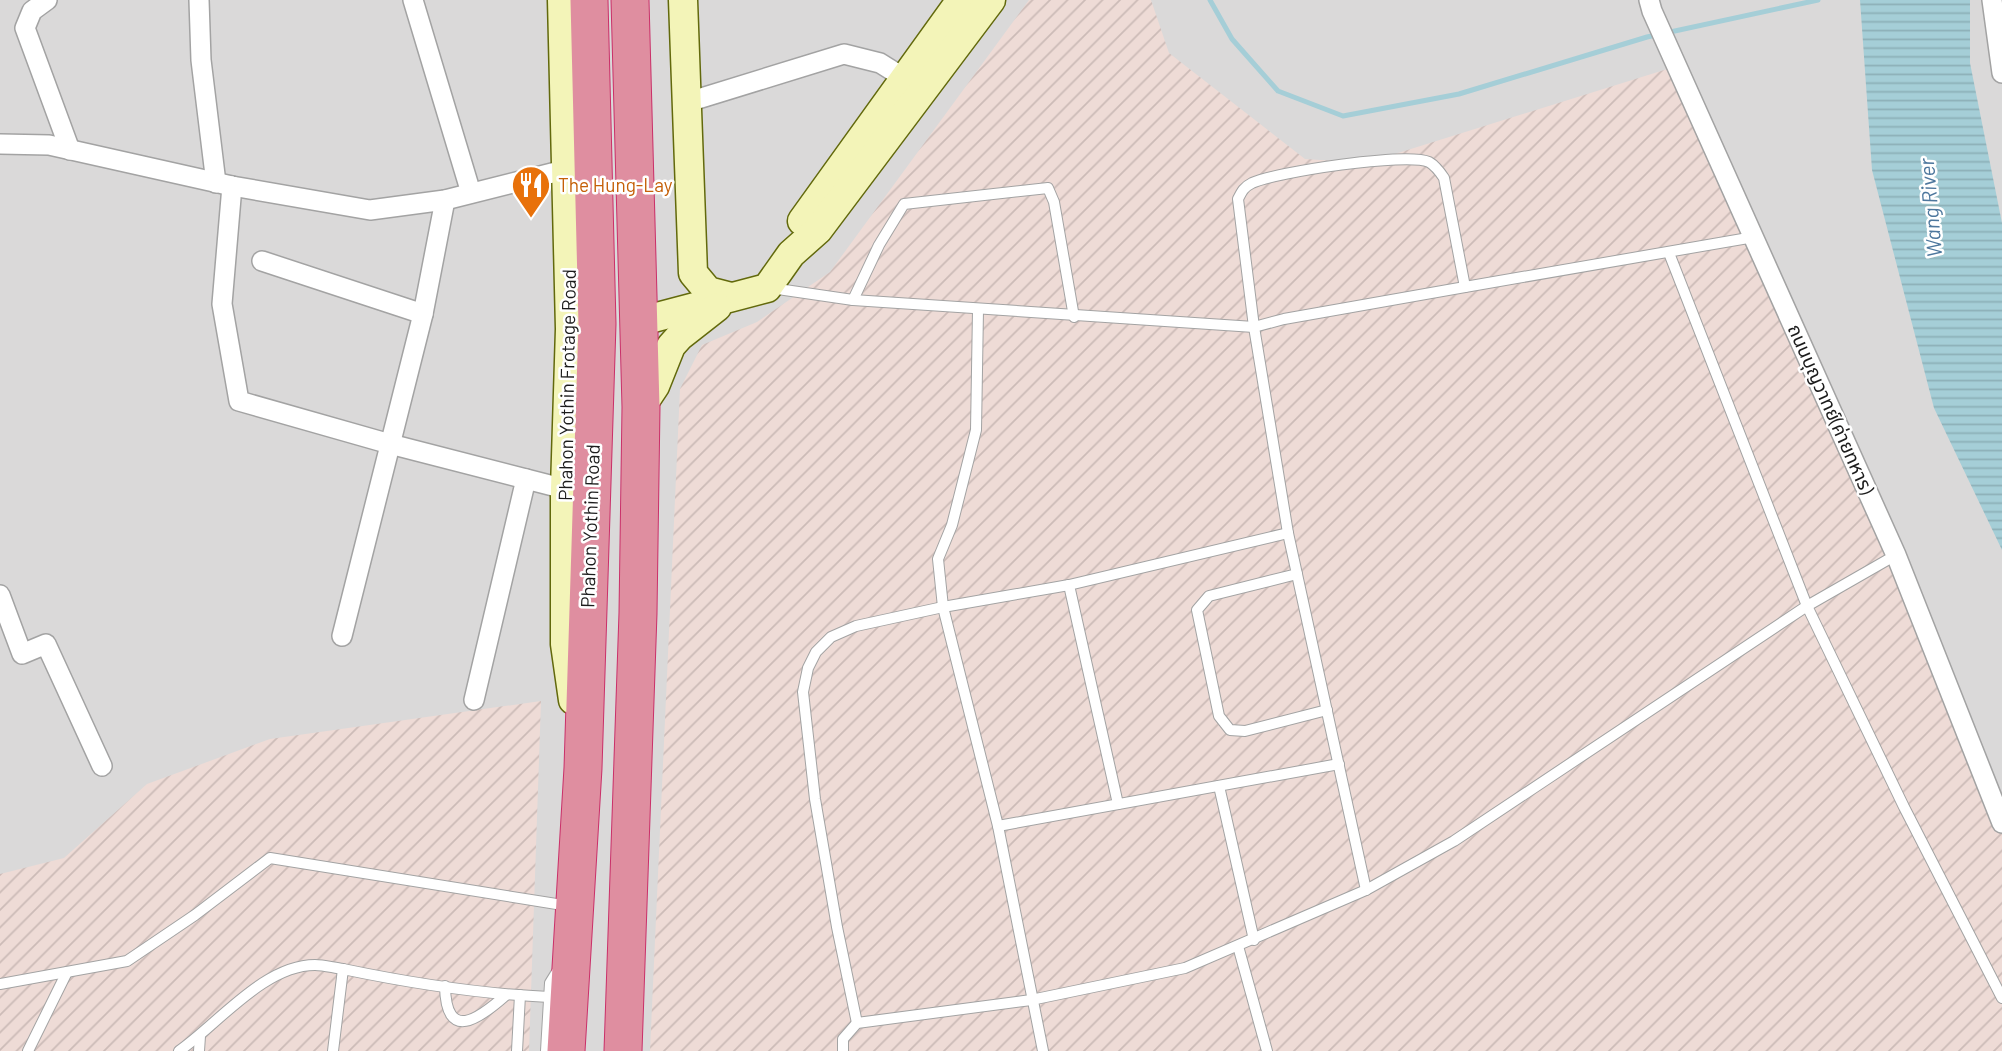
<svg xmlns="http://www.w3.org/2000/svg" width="2002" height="1051" viewBox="0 0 2002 1051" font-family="Barlow,'Noto Sans Thai',sans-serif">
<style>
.residential{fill:#dad9d9}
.military{fill:url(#military-furrows)}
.water{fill:url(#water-rules)}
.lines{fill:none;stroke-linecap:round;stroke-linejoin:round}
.stream{stroke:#a5ced7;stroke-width:5}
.lane-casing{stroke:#a3a3a3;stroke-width:12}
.street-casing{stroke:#a3a3a3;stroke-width:22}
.secondary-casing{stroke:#62690c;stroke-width:31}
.highway-casing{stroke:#ca3069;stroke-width:39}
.lane{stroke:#fff;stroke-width:10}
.street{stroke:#fff;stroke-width:19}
.secondary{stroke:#f3f4b8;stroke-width:28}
.highway{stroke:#df8ea0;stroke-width:37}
.labels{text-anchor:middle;stroke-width:5;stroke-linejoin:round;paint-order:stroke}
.food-label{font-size:19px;fill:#c56008;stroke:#fff;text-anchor:start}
.street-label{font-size:19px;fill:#1c1c1c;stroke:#fff}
.water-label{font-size:21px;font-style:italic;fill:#4d779d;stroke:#fff}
</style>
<defs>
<pattern id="military-furrows" width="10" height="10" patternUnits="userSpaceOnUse" patternTransform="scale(1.75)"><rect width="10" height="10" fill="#eedbd6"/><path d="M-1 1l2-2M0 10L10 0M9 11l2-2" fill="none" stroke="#ccbbb7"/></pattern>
<pattern id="water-rules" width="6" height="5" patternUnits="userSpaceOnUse" patternTransform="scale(1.75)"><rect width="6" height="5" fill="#a5ced7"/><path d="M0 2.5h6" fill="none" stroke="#8db0b8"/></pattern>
</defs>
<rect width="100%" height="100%" fill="#ece9e2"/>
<rect class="residential" x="0" y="0" width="2002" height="1051"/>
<g class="military">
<polygon points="1029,0 1151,0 1169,53 1305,159 1366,163 1677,66 2002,821 2002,1051 650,1051 680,389 702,345 757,322 830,272"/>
<polygon points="541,701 529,1051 0,1051 0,874 64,858 147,784 270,739"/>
</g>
<polygon class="water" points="1860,0 1970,0 1970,63 2002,223 2002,550 1934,408 1872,170"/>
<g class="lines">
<polyline class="stream" points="1210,0 1232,39 1278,91 1343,116 1459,94 1647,37 1818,0"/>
<g class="lane-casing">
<g id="lane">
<polyline points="1669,253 1807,606 1904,807 2002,998"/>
<polyline points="771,288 853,300 1254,327 1284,319 1465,287 1754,237"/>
<polyline points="853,300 879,245 904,204 1048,188 1054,202 1074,317"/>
<polyline points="978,310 976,430 952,525 938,559 943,607 998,826 1043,1051"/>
<polyline points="1297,574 1209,596 1197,610 1219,716 1230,730 1245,731 1327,710"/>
<polyline points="1069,585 1118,804"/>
<polyline points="1219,786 1254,940"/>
<polyline points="998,826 1339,764"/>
<path d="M1366,890L1288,533L1254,327L1238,199C1242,191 1244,187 1252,183C1276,172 1407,152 1429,162C1436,166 1440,172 1444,178L1465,287"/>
<polyline points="1238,946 1267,1051"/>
<polyline points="0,984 127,961 195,915 270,858 569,906"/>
<path d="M445,986C446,1043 479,1019 506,995"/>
<polyline points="857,1023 837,927 815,799 803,692 808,668 816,652 831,637 856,626 943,607 1069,585 1288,533"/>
<polyline points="28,1051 67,972"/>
<path d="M179,1051C218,1024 264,965 315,965C324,965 334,968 343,969"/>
<polyline points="199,1051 200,1036"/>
<path d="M333,1051L343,969C410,983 480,994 549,997"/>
<polyline points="517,1051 520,995"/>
<polyline points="546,1051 550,983 558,970"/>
<polyline points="843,1051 843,1039 857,1023 1031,1000 1185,968 1366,890 1454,841 1807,606 1896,555"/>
</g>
</g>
<g class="street-casing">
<g id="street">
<polyline points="47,0 32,11 25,28 70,150"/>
<polyline points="199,0 201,60 216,183"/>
<polyline points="413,0 471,193"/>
<polyline points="1649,0 1652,11 1896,555 2002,823"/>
<polyline points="1992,0 2002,73"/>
<polyline points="685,103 844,54 880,63 904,78"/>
<polyline points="0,144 49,145 232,186 370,210 445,200 568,169"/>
<polyline points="232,186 222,304 239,401 390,444 565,489"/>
<polyline points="262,261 423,314"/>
<polyline points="0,595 22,654 46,644 102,766"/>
<polyline points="342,636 423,314 445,200"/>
<polyline points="474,700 526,479"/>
</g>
</g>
<g class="secondary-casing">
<g id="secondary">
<polyline points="562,0 570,329 565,489 565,644 573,700"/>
<polyline points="683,0 693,273 708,291 731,297"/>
<polyline points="802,221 961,0"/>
<polyline points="638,322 767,288 791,254 818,230 991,0"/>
<polyline points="641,407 655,386 671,346 680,336 717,307"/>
</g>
</g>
<g class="highway-casing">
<g id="highway">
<polyline points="566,1051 583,768 597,324 589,0"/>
<polyline points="623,1051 638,613 641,407 630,0"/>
</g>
</g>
<use href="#lane" class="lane"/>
<use href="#street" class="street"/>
<use href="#secondary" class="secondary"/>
<use href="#highway" class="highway"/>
</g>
<defs>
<g id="restaurant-pin" transform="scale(2.0125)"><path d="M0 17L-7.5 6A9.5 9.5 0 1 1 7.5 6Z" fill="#e8710a" stroke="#fff"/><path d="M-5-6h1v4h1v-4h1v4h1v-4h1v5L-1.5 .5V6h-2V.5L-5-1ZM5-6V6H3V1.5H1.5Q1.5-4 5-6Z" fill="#fff"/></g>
</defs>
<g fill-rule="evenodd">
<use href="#restaurant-pin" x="531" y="185"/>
</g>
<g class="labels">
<g class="food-label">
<text x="558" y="192">The Hung-Lay</text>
</g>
<g class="street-label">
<text transform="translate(567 385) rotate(-89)" y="7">Phahon Yothin Frotage Road</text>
<text transform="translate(1831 409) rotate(66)" y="7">ถนนบุญวาทย์(ค่ายทหาร)</text>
<text transform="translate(590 526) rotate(-88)" y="7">Phahon Yothin Road</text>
</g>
<g class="water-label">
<text transform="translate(1931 208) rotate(-95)" y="7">Wang River</text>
</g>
</g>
</svg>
